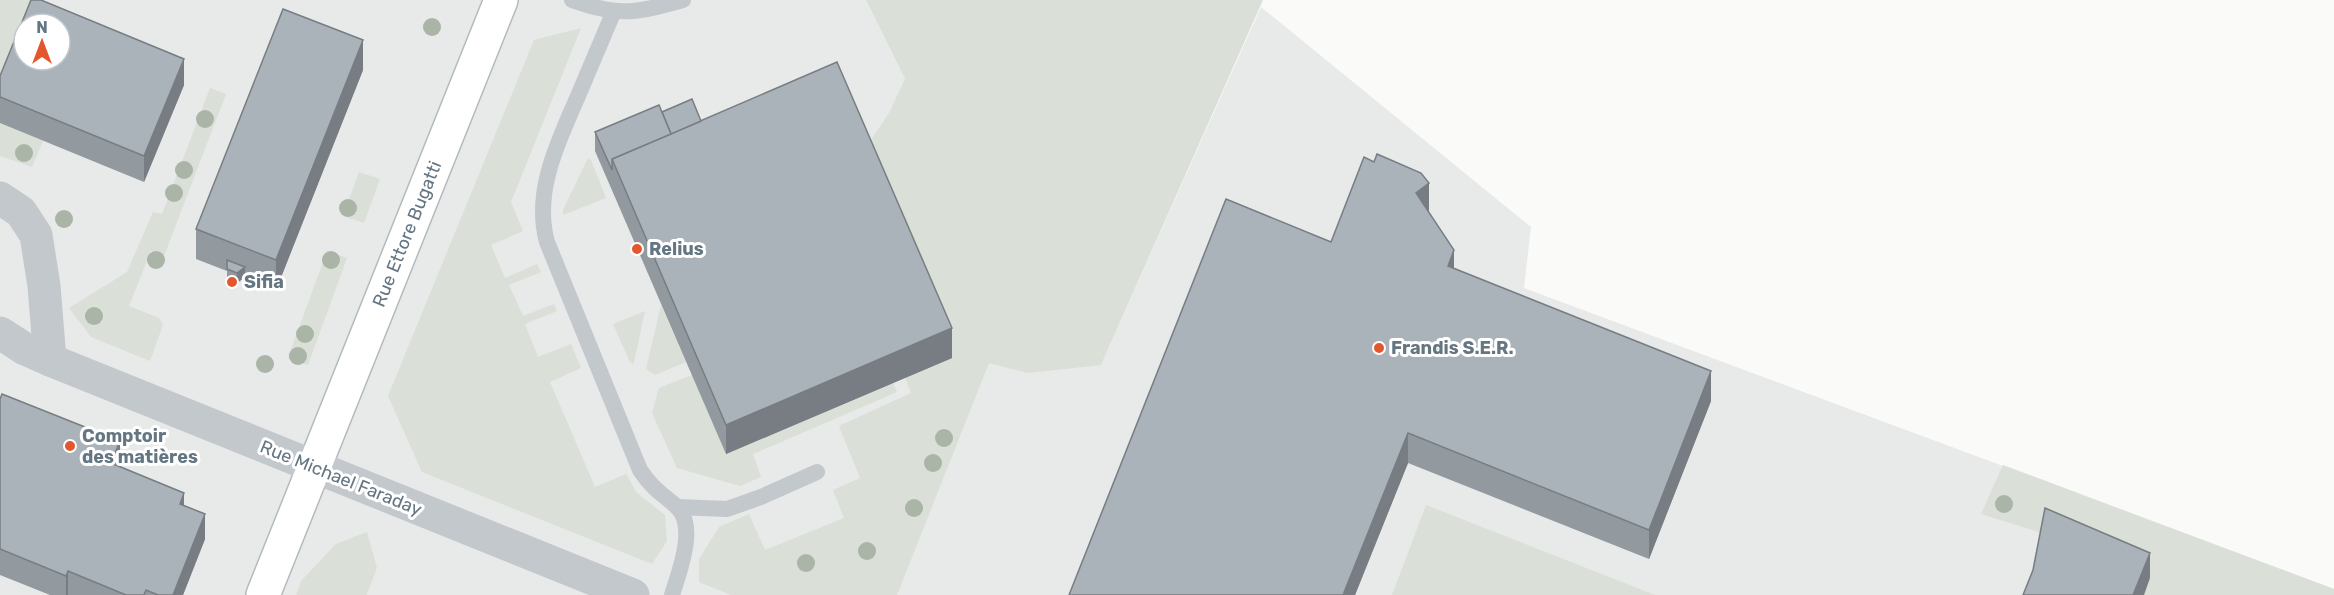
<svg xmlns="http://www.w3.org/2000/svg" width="2334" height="595" viewBox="0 0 2334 595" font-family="Rubik,sans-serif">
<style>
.built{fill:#e8e9e9;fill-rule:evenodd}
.green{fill:#dadfd7}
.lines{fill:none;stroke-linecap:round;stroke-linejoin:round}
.secondary-casing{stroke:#b3babf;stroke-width:36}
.service{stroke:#c3c8cc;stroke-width:16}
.minor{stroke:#c3c8cc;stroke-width:33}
.secondary{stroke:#fff;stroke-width:33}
.tree{fill:#aab4a7}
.wall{fill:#929a9f}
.shaded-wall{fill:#777d82}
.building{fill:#aab3b9;stroke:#777d82;stroke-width:1.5;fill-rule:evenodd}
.poi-dot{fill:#e4572e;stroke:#fff;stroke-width:2}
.labels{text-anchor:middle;stroke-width:6;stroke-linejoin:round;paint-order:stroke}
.street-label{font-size:18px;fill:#657683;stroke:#fff}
.poi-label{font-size:18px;font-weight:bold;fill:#657683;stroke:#fff;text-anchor:start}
</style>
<rect width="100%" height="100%" fill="#fafaf8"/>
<path class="built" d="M0,0H866L905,79L1101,365L1261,7L1531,227L1524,288L2334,589V595H367L377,568L301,581L296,595H0ZM24,24H60V60H24Z"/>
<g class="green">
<polygon points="0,0 39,0 24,24 0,102"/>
<polygon points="866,0 1263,0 1101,365 1028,373 989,363 897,595 731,595 699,582 699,559 719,527 749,514 765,550 844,518 833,490 860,478 839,426 911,393 905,378 863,152 889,113 905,79"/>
<polygon points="581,28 511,202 523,231 491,245 505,278 537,264 541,272 509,285 523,316 554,304 557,311 525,324 538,357 571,344 581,368 550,382 595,487 626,474 637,493 665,515 667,541 652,564 422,472 388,396 534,40"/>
<polygon points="210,88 226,94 164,256 151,251 129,306 159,318 163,325 150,361 91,337 69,308 127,272 153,212 162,214"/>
<polygon points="0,123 43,141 32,167 0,156"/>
<polygon points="588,158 591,160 606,198 563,215 563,210"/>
<polygon points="359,172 380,179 364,223 343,216"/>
<polygon points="327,251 347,258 308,365 288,358"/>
<polygon points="661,305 686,362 655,375 646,369"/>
<polygon points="645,311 634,362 633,364 630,362 613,324"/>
<polygon points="692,375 893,383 897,392 753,454 761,477 740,486 677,468 652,413 659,388"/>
<polygon points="2003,465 2334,589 2334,595 2144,595 2045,534 1981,514"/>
<polygon points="1426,505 1655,595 1392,595"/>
<polygon points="367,532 377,568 367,595 296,595 301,581 336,544"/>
</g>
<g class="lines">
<g class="secondary-casing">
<polyline id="secondary" points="263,595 501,0"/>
</g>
<g class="service">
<path d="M572,0C619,17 636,13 683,0"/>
<path d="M614,11C602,40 590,68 578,96C558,142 533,192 547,242L640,470C652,488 661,493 676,506C698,525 679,572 672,595"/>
<polyline points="677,507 727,509 761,497 817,472"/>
</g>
<g class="minor">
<polyline points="0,198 21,212 36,235 44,286 50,360"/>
<polyline points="0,333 25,349 50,360 633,595"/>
</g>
<use href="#secondary" class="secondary"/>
</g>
<g class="tree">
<circle cx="432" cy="27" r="9"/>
<circle cx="205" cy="119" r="9"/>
<circle cx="24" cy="153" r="9"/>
<circle cx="184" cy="170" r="9"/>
<circle cx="174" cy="193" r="9"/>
<circle cx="348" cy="208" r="9"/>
<circle cx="64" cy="219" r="9"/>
<circle cx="156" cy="260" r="9"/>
<circle cx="331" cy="260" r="9"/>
<circle cx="94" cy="316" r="9"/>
<circle cx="305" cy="334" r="9"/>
<circle cx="298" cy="356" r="9"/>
<circle cx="265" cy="364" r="9"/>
<circle cx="944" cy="438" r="9"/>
<circle cx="933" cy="463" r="9"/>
<circle cx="2004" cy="504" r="9"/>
<circle cx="914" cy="508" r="9"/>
<circle cx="867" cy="551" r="9"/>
<circle cx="806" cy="563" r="9"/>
</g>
<g class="wall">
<polygon points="363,70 276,290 244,278 237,283 227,280 227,271 196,259 196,229"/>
<polygon points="0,76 184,85 144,182 0,123"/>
<polygon points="662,112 701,121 952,358 726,454 595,151 595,132"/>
<polygon points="1429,212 1454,268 1711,401 1649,559 1408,463 1355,595 1069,595 1331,242"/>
<polygon points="0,399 120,467 184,505 205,539 183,595 50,595 0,575"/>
</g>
<g class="shaded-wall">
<polygon points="363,40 363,70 276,290 276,260"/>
<polygon points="184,59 184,85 144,182 144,156"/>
<polygon points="1429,183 1429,213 1416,193"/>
<polygon points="1454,250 1454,279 1448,266"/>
<polygon points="245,267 245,277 237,283 237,273"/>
<polygon points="952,328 952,358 726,454 726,425"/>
<polygon points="1711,371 1711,401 1649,559 1649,530"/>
<polygon points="1408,433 1408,463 1355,595 1343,595"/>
<polygon points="120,441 120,467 111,463"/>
<polygon points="184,493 184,518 180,504"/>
<polygon points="205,514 205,539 183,595 173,595"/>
<polygon points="2150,553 2150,578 2144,595 2133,595"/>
<polygon points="68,571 68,595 66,595 66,576"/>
</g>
<g class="building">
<path d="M31,0H41L184,59L144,156L0,97V76ZM24,24H60V60H24Z"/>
<polygon points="283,9 363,40 276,260 196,229"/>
<polygon points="837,62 952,328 726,425 612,159"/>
<polygon points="692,99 701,121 671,134 662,112"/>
<polygon points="659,105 671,134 612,159 612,170 595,132"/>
<polygon points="1377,154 1421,173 1429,183 1416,193 1454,250 1448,266 1711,371 1649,530 1408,433 1343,595 1069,595 1226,199 1331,242 1364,157 1374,162"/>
<polygon points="227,260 245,267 237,273 227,269"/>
<polygon points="2,394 120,441 111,463 184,493 180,504 205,514 173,595 158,595 146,590 144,595 126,595 68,571 66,576 0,549 0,399"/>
<polygon points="2045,508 2150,553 2133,595 2023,595 2033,570"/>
</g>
<g class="poi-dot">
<circle cx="637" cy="249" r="6"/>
<circle cx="232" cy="282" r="6"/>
<circle cx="1379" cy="348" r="6"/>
<circle cx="70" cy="446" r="6"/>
</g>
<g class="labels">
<g class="street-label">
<text transform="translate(407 234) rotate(-68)" y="6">Rue Ettore Bugatti</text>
<text transform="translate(341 478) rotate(22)" y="6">Rue Michael Faraday</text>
</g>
<g class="poi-label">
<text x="649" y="255">Relius</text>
<text x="244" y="288">Sifia</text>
<text x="1391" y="354">Frandis S.E.R.</text>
<text x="82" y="442">Comptoir<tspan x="82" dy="21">des matières</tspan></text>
</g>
</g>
<g transform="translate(42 42)"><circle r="28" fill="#ffffff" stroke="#c1c8cd" stroke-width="1.5"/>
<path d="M0-4.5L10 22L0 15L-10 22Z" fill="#e4572e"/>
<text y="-9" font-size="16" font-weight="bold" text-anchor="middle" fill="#657683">N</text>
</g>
</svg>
